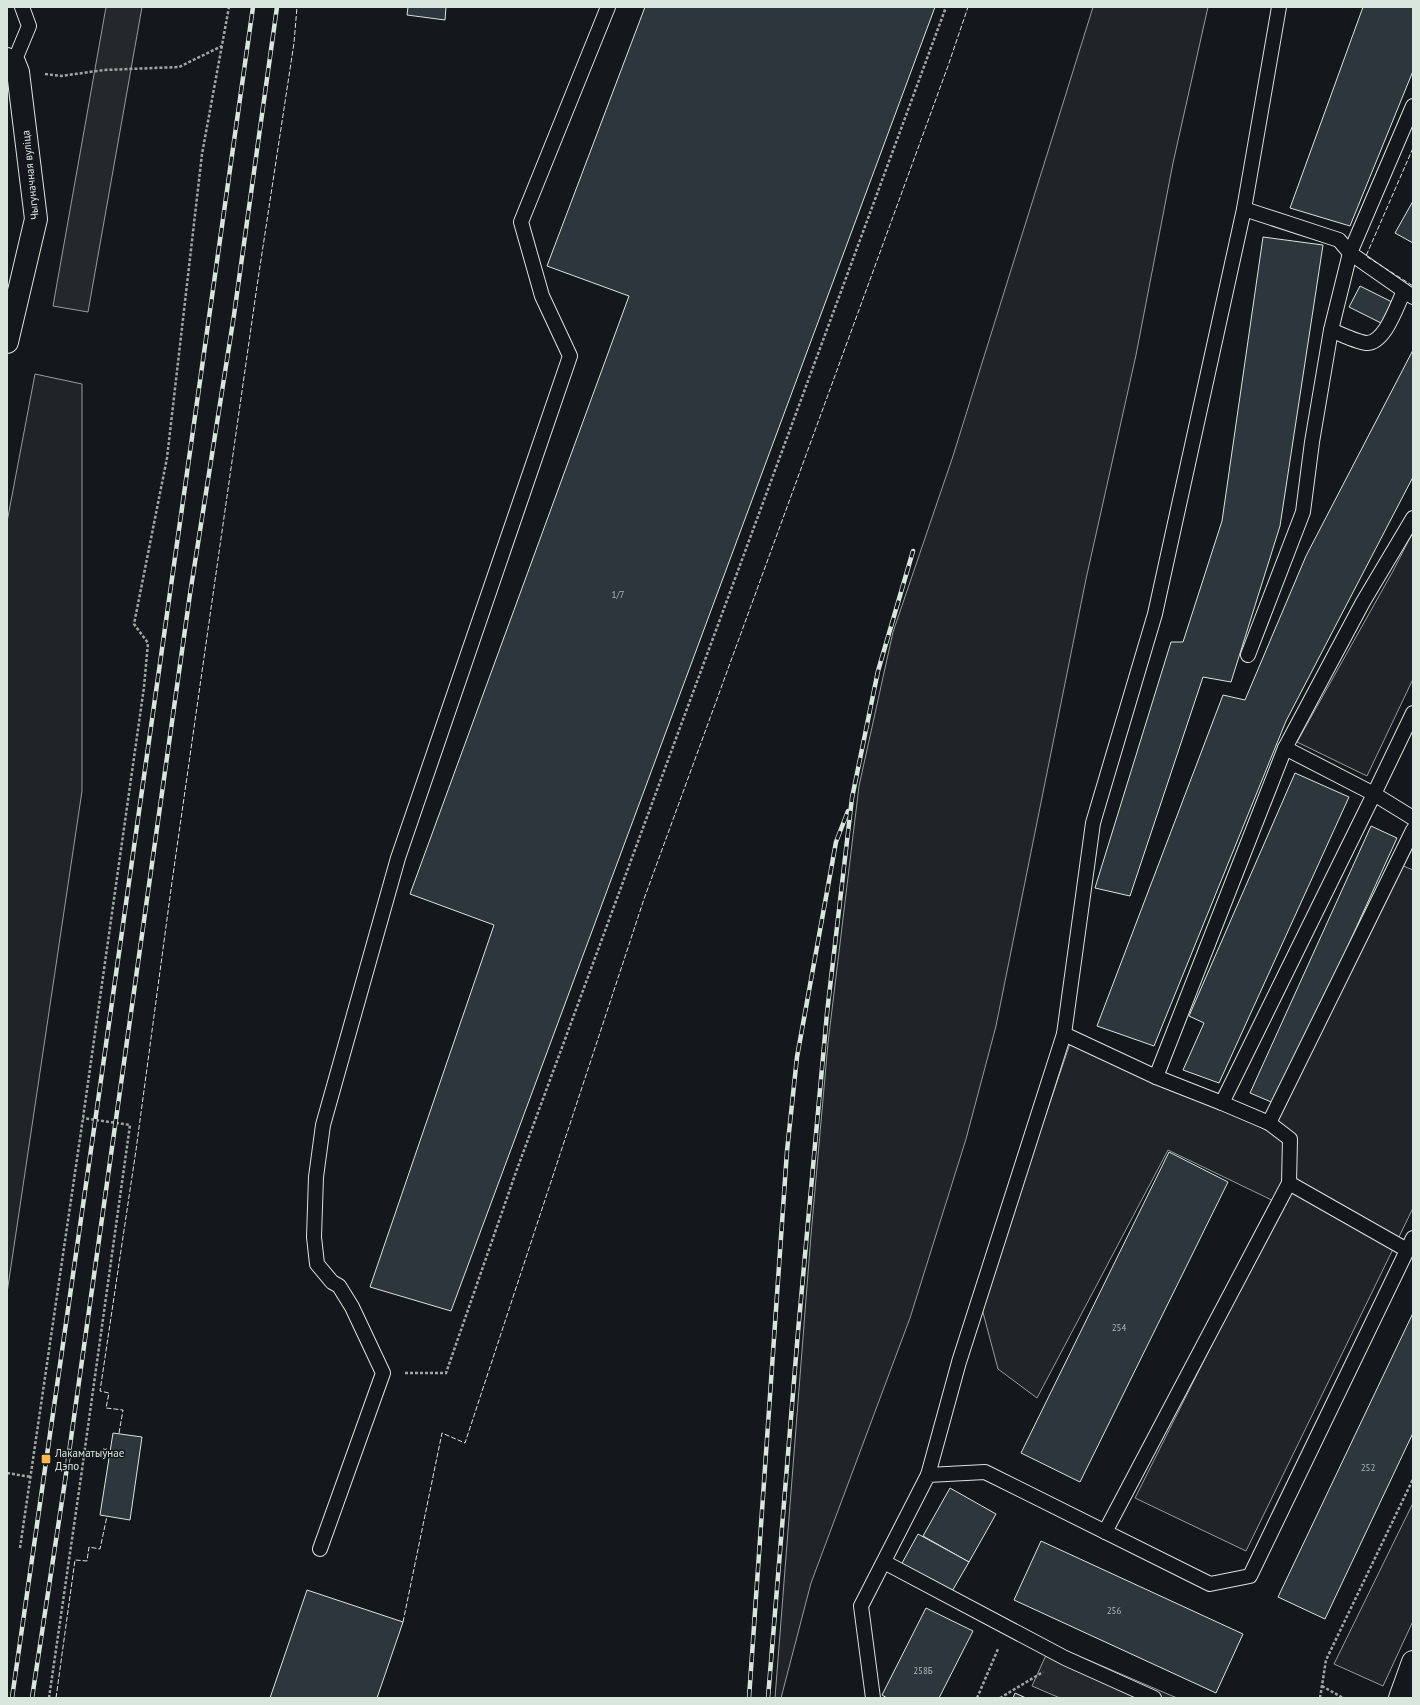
<svg xmlns="http://www.w3.org/2000/svg" width="1420" height="1705" viewBox="0 0 1420 1705" font-family="'PT Sans',sans-serif">
<style>
.green{fill:#202428;stroke:#939e99}
.parking{fill:#24282b;stroke:#939e99}
.building{fill:#2c363c;stroke:#d8e6dc}
.lines{fill:none;stroke-linecap:round;stroke-linejoin:round}
.lane-casing{stroke:#d8e6dc;stroke-width:16}
.street-casing{stroke:#d8e6dc;stroke-width:24}
.secondary-casing{stroke:#d8e6dc;stroke-width:24}
.path{stroke:#9da8a2;stroke-width:2.5;stroke-dasharray:3 2;stroke-linecap:butt}
.lane{stroke:#14181c;stroke-width:14}
.street{stroke:#14181c;stroke-width:22}
.secondary{stroke:#14181c;stroke-width:22}
.rail-casing{stroke:#d8e6dc;stroke-width:4.5}
.rail{stroke:#14181c;stroke-width:3;stroke-dasharray:9;stroke-linecap:butt}
.fence{stroke:#d8e6dc;stroke-width:1;stroke-dasharray:5 2;stroke-linecap:butt}
.poi-dot{fill:#ffb74d;stroke:#14181c;stroke-width:1.5}
.labels{text-anchor:middle;stroke-width:3;stroke-linejoin:round;paint-order:stroke}
.number-label{font-size:9px;fill:#adbab4}
.street-label{font-size:11px;fill:#d8e6dc;stroke:#14181c}
.poi-label{font-size:11px;fill:#d8e6dc;stroke:#14181c;text-anchor:start}
</style>
<rect width="100%" height="100%" fill="#14181c"/>
<g class="green">
<polygon points="1093,7 1208,7 1173,163 1136,355 1086,579 996,1026 966,1139 910,1318 811,1583 781,1698 775,1698 811,1235 828,1043 859,786 893,632 953,456"/>
<polygon points="35,374 82,384 82,791 7,1293 7,522"/>
<polygon points="1413,532 1413,679 1367,776 1297,742 1393,571"/>
<polygon points="1391,861 1413,870 1413,1208 1246,1551 1135,1498 1282,1205 1168,1150 1037,1398 998,1369 981,1305 1074,1032 1156,1077 1266,1130"/>
<polygon points="1413,1503 1413,1621 1383,1686 1334,1664"/>
</g>
<g class="parking">
<polygon points="106,7 142,7 88,312 53,306"/>
<polygon points="1051,1644 1177,1698 1060,1698 1032,1686"/>
</g>
<g class="building">
<polygon points="408,7 446,7 445,20 407,15"/>
<polygon points="645,7 935,7 451,1311 370,1287 494,925 410,894 629,296 547,266"/>
<polygon points="1363,7 1413,7 1413,71 1350,226 1290,208"/>
<polygon points="1413,201 1413,243 1395,233"/>
<polygon points="1263,237 1323,245 1280,526 1231,682 1203,677 1130,896 1095,888 1171,642 1183,642 1222,521"/>
<polygon points="1360,286 1392,302 1381,323 1349,307"/>
<polygon points="1413,350 1413,477 1286,721 1154,1046 1097,1026 1223,695 1245,700 1306,556"/>
<polygon points="1295,773 1349,797 1219,1083 1183,1070 1204,1023 1189,1016"/>
<polygon points="1371,826 1397,838 1276,1104 1250,1093"/>
<polygon points="1169,1152 1228,1182 1080,1482 1021,1453"/>
<polygon points="1413,1313 1413,1433 1325,1619 1278,1597"/>
<polygon points="113,1433 142,1437 130,1520 100,1515"/>
<polygon points="950,1488 996,1514 969,1562 923,1536"/>
<polygon points="918,1534 969,1562 951,1593 901,1565"/>
<polygon points="1041,1541 1243,1634 1216,1693 1014,1600"/>
<polygon points="307,1590 403,1622 377,1698 270,1698"/>
<polygon points="926,1608 973,1631 939,1698 887,1698 882,1695"/>
<polygon points="1015,1693 1026,1698 1013,1698"/>
</g>
<g class="lines">
<g class="lane-casing">
<g id="lane">
<polyline points="1279,7 1244,209 1339,240 1350,253 1413,297"/>
<polyline points="14,62 29,26 22,7"/>
<polyline points="1244,209 1155,614 1093,823 1064,1034 1156,1077 1222,1103 1374,794 1285,748"/>
<path d="M1331,330C1340,334 1357,342 1366,343C1385,344 1397,305 1404,291"/>
<polyline points="1248,655 1303,512 1312,442 1331,330 1350,253 1413,106"/>
<polyline points="1413,713 1374,794 1413,818"/>
<polyline points="1156,1077 1285,748 1363,602 1413,518"/>
<polyline points="1222,1103 1269,1123 1290,1139 1289,1183"/>
<polyline points="1269,1123 1413,830"/>
<polyline points="928,1475 959,1362 1064,1034"/>
<polyline points="1105,1532 1289,1183 1407,1250"/>
<polyline points="320,1549 383,1373 352,1307 339,1286 332,1282 317,1264 314,1237 316,1177 323,1125 398,858 570,356 542,296 521,222 608,7"/>
<polyline points="884,1562 1065,1658 1154,1698"/>
<polyline points="873,1698 861,1606 928,1475 985,1472 1210,1584 1250,1576 1413,1238"/>
</g>
</g>
<g class="street-casing">
<polyline id="street" points="7,59 14,62 18,72 36,219 7,342"/>
</g>
<g class="secondary-casing">
<polyline id="secondary" points="1400,1698 1413,1662"/>
</g>
<g class="path">
<polyline points="45,74 61,76 104,70 179,67 222,46"/>
<polyline points="405,1373 446,1373 516,1172 946,7"/>
<polyline points="7,1473 31,1477"/>
<polyline points="20,1548 83,1118 144,687 148,643 134,624 167,458 202,154 229,7"/>
<polyline points="1322,1686 1343,1698"/>
<polyline points="49,1698 80,1484 130,1125 83,1118"/>
<polyline points="977,1698 998,1649"/>
<polyline points="1000,1698 1043,1672"/>
<polyline points="1320,1698 1326,1660 1413,1479"/>
</g>
<use href="#lane" class="lane"/>
<use href="#street" class="street"/>
<use href="#secondary" class="secondary"/>
<g class="rail-casing">
<g id="rail">
<polyline points="12,1698 97,1108 253,7"/>
<polyline points="32,1698 65,1481 190,594 234,315 277,7"/>
<polyline points="749,1698 787,1151 797,1057 836,842 848,811"/>
<polyline points="768,1698 798,1332 827,1013 852,798 878,671 913,551"/>
</g>
</g>
<use href="#rail" class="rail"/>
<g class="fence">
<polyline points="1413,148 1366,256 1413,286"/>
<polyline points="119,1433 123,1410 106,1408 109,1393 100,1391 136,1150 172,882 257,286 294,43 297,7"/>
<polyline points="403,1622 442,1433 465,1443 644,899 948,66 968,7"/>
<polyline points="56,1698 75,1560 87,1561 89,1547 100,1549 107,1516"/>
</g>
</g>
<rect class="poi-dot" x="41" y="1454" width="10" height="10" rx="2"/>
<g class="labels">
<g class="number-label">
<text x="618" y="598">1/7</text>
<text x="1119" y="1331">254</text>
<text x="1368" y="1471">252</text>
<text x="1114" y="1614">256</text>
<text x="923" y="1674">258Б</text>
</g>
<g class="street-label">
<text transform="translate(30 175) rotate(-96)" y="4">Чыгуначная вуліца</text>
</g>
<g class="poi-label">
<text x="55" y="1457">Лакаматыўнае<tspan x="55" dy="13">Дэпо</tspan></text>
</g>
</g>
<rect width="1420" height="1705" fill="none" stroke="#d8e6dc" stroke-width="16"/>
</svg>
